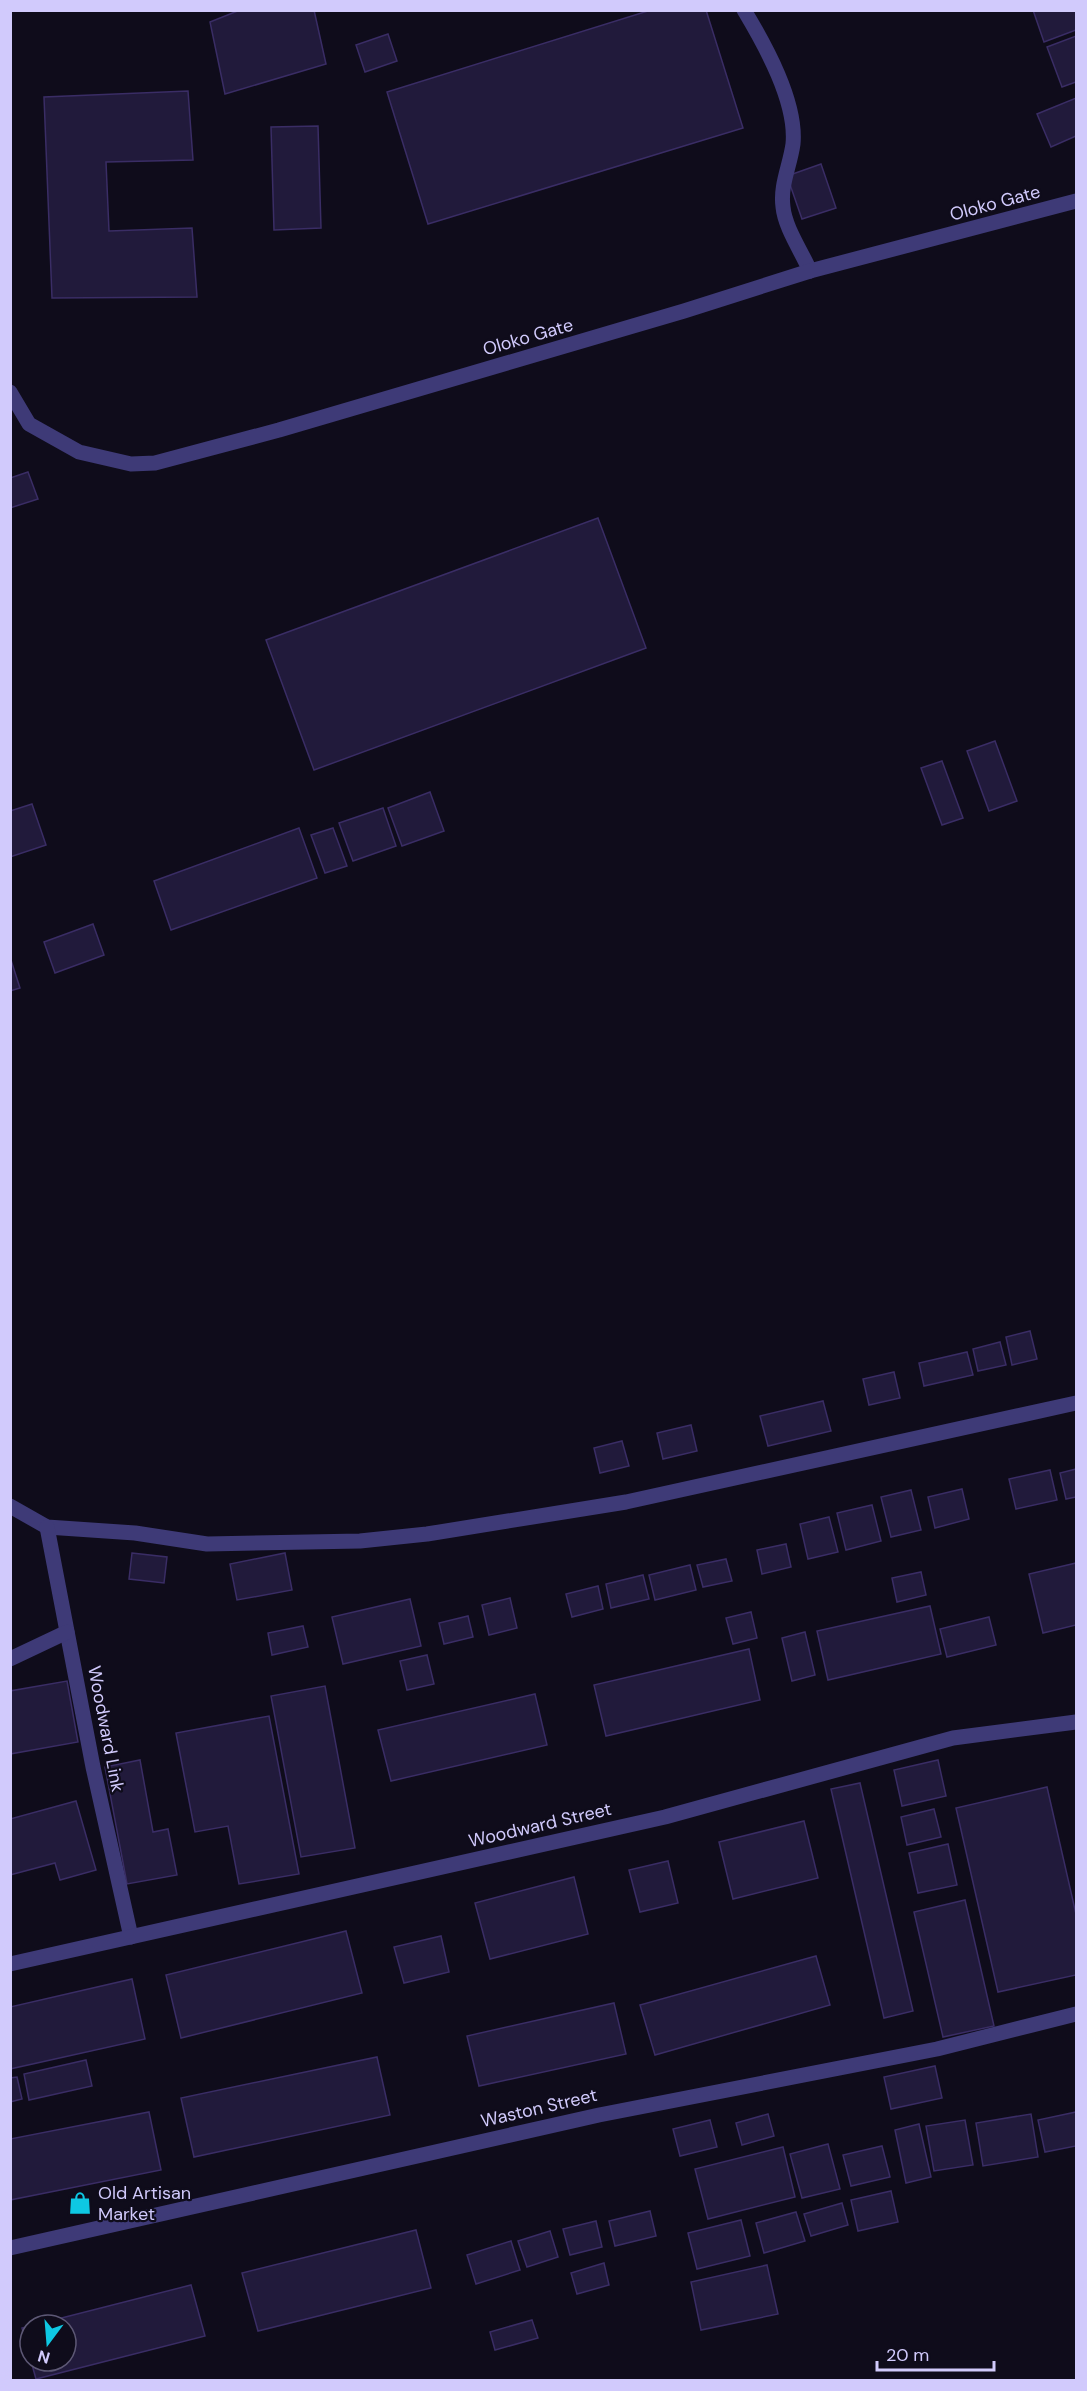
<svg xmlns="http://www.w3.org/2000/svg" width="1087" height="2391" viewBox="0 0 1087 2391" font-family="'DM Sans',sans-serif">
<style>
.building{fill:#211a3b;stroke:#3a2d65;stroke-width:1.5}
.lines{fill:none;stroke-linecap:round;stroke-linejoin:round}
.street{stroke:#3e3a77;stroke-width:15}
.labels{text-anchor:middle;stroke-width:4.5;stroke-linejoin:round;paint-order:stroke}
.street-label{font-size:18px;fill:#d1cafc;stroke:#0f0c1b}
.poi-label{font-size:18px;fill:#d1cafc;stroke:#0f0c1b;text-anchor:start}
</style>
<rect width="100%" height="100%" fill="#0f0c1b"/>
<g class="building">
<polygon points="240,10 314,10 326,64 225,94 210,22"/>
<polygon points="651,10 706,10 743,128 428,224 387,92"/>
<polygon points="1033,10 1076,10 1076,30 1044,42"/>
<polygon points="388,34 397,61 365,72 356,45"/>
<polygon points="1076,36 1076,82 1062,87 1047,47"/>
<polygon points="188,91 193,160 106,162 109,231 192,228 197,297 52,298 44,97"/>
<polygon points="1076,98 1076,136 1051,147 1037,114"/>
<polygon points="318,126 321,228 274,230 271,127"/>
<polygon points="821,164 836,208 802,219 787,176"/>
<polygon points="28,472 38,499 10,508 10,478"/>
<polygon points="598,518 646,648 314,770 266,640"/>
<polygon points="995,741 1017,801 989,811 967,751"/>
<polygon points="942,761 963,818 942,825 921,768"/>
<polygon points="430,792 444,831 402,846 388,808"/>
<polygon points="32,804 46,845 10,857 10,811"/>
<polygon points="383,808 396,846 353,861 339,823"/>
<polygon points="299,828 317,878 171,930 154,881"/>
<polygon points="333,828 347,866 325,873 311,835"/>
<polygon points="93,924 104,955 55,973 44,942"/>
<polygon points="10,957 20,988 10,991"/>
<polygon points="1030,1331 1037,1359 1012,1365 1006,1337"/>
<polygon points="1000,1342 1006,1365 978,1371 973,1349"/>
<polygon points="967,1352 973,1375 924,1386 919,1363"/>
<polygon points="894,1372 900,1398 869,1405 863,1379"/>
<polygon points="823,1401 831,1431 768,1446 760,1416"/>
<polygon points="691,1425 697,1451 663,1459 657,1433"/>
<polygon points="622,1441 629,1466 600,1473 594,1448"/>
<polygon points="1076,1469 1076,1497 1066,1499 1060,1473"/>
<polygon points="1050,1470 1057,1500 1016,1509 1009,1479"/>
<polygon points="962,1489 969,1519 935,1528 928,1497"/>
<polygon points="911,1490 921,1530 891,1537 881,1497"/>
<polygon points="872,1505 881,1541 846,1550 837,1513"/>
<polygon points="829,1517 838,1552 808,1559 800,1524"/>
<polygon points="786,1544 791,1567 762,1574 757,1550"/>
<polygon points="132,1553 167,1557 164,1583 129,1579"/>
<polygon points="285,1553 292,1590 237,1600 230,1564"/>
<polygon points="726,1559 732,1581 703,1587 697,1565"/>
<polygon points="1076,1563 1076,1625 1043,1633 1029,1574"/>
<polygon points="690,1565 696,1590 655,1600 649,1575"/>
<polygon points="921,1572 926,1595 897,1602 892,1578"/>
<polygon points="643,1575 649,1599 611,1608 606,1584"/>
<polygon points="598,1586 603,1609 572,1617 566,1594"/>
<polygon points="510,1598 517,1628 489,1635 482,1605"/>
<polygon points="410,1599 421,1646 343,1664 332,1617"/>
<polygon points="930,1606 941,1654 828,1680 817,1631"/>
<polygon points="751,1612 757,1638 733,1644 726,1618"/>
<polygon points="468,1616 473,1637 444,1644 439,1623"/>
<polygon points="989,1617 996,1645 947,1657 940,1629"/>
<polygon points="303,1626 308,1647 272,1655 268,1633"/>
<polygon points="805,1632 815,1675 792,1681 782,1638"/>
<polygon points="749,1649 760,1700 606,1736 594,1685"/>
<polygon points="427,1655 434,1684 407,1690 400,1661"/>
<polygon points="67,1681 78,1742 10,1754 10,1691"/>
<polygon points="325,1686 355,1848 301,1857 271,1696"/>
<polygon points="535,1694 547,1745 391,1781 378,1730"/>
<polygon points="269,1716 299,1874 239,1884 228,1826 195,1832 176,1733"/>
<polygon points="140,1760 153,1832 168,1829 177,1875 127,1884 105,1767"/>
<polygon points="938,1760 946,1796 902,1806 894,1770"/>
<polygon points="860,1783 913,2011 884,2018 831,1789"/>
<polygon points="1047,1787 1076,1914 1076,1975 998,1992 956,1808"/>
<polygon points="76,1801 96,1870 60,1880 55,1863 10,1875 10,1819"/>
<polygon points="934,1809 941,1837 907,1845 901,1817"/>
<polygon points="804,1821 818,1878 733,1899 719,1842"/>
<polygon points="948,1844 957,1885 918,1893 909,1853"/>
<polygon points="668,1861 678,1903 640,1912 629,1870"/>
<polygon points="574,1877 588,1934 490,1959 475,1903"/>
<polygon points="965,1900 994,2026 943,2037 914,1912"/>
<polygon points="346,1931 362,1993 181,2038 166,1975"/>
<polygon points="441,1936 449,1972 404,1983 394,1947"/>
<polygon points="816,1956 830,2005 655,2055 640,2005"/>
<polygon points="132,1979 145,2039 10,2069 10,2007"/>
<polygon points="614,2003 626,2054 479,2086 467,2036"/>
<polygon points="377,2057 390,2115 194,2157 181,2098"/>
<polygon points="86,2060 92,2086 29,2100 24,2074"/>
<polygon points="935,2066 942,2098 891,2109 884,2077"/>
<polygon points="17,2077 22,2099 10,2102 10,2078"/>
<polygon points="149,2112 161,2170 10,2200 10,2139"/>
<polygon points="1076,2112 1076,2146 1045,2152 1038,2120"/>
<polygon points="768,2114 774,2136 742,2145 736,2123"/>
<polygon points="1031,2114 1038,2157 983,2166 976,2123"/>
<polygon points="710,2120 717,2147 680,2156 673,2129"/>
<polygon points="965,2120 973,2165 934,2171 926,2126"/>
<polygon points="919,2124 931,2177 906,2183 895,2130"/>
<polygon points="828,2144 840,2189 802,2198 790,2154"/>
<polygon points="882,2146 890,2177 851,2186 843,2155"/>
<polygon points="783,2147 795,2197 708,2219 695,2169"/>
<polygon points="891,2191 898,2222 858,2231 851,2200"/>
<polygon points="842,2203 848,2225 811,2236 804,2214"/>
<polygon points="650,2211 656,2236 615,2246 609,2221"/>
<polygon points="796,2212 805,2241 764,2253 756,2223"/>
<polygon points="741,2220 750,2256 697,2269 688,2233"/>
<polygon points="596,2221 602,2247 570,2255 563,2229"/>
<polygon points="416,2230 431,2288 258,2331 242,2273"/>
<polygon points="550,2231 558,2257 527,2267 518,2241"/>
<polygon points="511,2241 520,2270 476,2284 467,2255"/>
<polygon points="604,2263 609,2285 577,2294 571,2273"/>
<polygon points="767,2265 778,2314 701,2330 691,2282"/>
<polygon points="191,2285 205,2336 36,2379 31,2361 66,2361 66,2325 34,2325"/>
<polygon points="532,2320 538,2338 495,2350 490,2332"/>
<polygon points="30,2326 30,2358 22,2328"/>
</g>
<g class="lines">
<g class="street">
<path d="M744,10C765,45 797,102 793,144C790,166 780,185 783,207C785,228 802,252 810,271"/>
<polyline points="10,392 29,424 79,452 131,464 155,463 279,430 684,311 810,271 1076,201"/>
<polyline points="10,1506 47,1527 135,1533 207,1544 360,1541 427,1534 626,1502 1076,1403"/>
<polyline points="47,1527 93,1767 131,1937"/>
<polyline points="10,1659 67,1632"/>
<polyline points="10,1964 665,1817 953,1738 1076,1722"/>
<polyline points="10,2248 599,2115 937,2049 1076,2014"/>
</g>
</g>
<defs>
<g id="shop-bare" transform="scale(1.8)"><path d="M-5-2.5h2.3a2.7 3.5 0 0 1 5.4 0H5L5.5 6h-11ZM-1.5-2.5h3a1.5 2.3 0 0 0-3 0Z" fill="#0ec8e3" stroke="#0f0c1b" stroke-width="2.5" paint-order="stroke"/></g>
</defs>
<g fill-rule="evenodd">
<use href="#shop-bare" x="80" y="2203"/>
</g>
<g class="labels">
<g class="street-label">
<text transform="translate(995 203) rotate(-15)" y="6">Oloko Gate</text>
<text transform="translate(528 337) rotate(-16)" y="6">Oloko Gate</text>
<text transform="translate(106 1729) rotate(79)" y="6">Woodward Link</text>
<text transform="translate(540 1825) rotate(-13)" y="6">Woodward Street</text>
<text transform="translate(539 2108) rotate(-13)" y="6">Waston Street</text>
</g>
<g class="poi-label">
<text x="98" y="2199">Old Artisan<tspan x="98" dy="21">Market</tspan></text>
</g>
</g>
<rect width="1087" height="2391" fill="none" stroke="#d1cafc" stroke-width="24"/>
<g transform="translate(48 2343) rotate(196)"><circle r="28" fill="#0f0c1b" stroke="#5d5875" stroke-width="1.5"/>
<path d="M0-4.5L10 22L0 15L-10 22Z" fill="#0ec8e3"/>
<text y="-9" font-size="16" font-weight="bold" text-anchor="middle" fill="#d1cafc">N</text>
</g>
<path d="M877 2361v9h117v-9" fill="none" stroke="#d1cafc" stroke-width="3"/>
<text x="886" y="2361" font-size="18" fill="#d1cafc" stroke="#0f0c1b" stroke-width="4.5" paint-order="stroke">20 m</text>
</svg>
